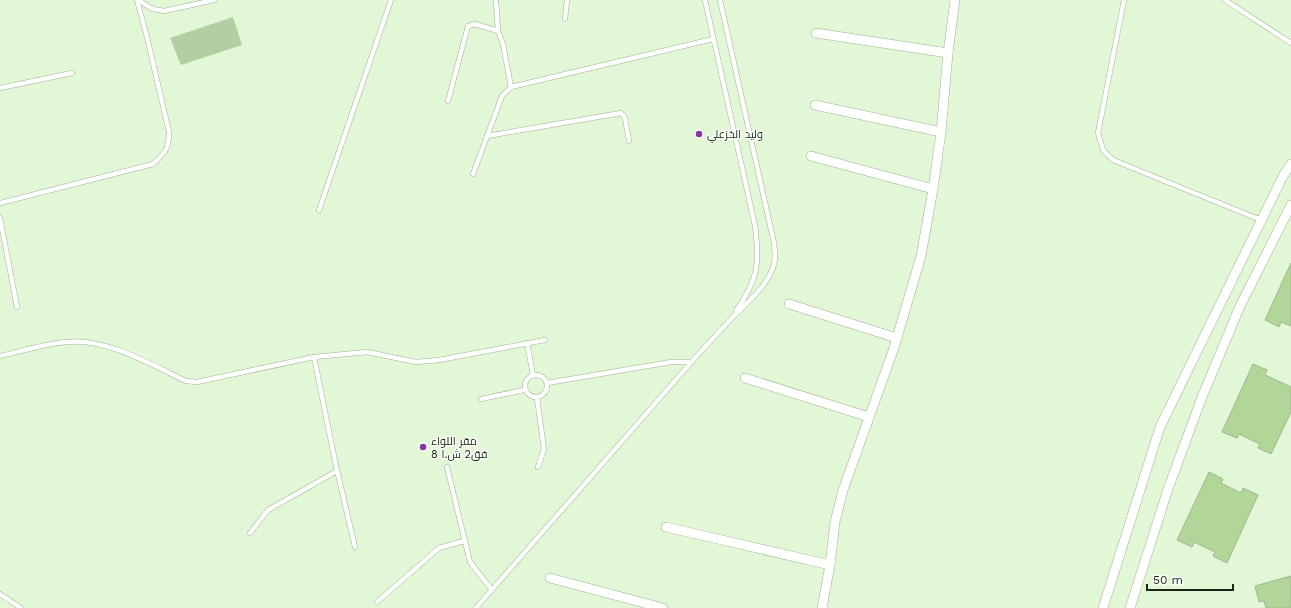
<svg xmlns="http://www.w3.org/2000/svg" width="1291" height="608" viewBox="0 0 1291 608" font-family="'Work Sans',Cairo,sans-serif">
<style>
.green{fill:#b3cfa2}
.building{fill:#b0d798;stroke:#a0b494}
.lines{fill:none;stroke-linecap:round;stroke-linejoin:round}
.service-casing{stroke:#9eb292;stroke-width:5.5}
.minor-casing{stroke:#9eb292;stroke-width:10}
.service{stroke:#fff;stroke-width:4.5}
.minor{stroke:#fff;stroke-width:9}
.poi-dot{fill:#8435a6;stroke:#f9fef7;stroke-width:1.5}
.labels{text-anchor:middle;stroke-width:3;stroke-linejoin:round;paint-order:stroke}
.poi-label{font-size:11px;fill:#1c2418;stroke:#f9fef7;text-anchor:start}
</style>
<rect width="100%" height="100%" fill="#e2f7d5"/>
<polygon class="green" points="233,17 242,45 181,65 170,38"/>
<g class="building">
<polygon points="1291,263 1291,326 1281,322 1279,327 1265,320"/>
<polygon points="1253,364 1267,370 1265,375 1291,387 1291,412 1271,454 1258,448 1260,444 1239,434 1237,438 1222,432"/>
<polygon points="1209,472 1223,479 1221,483 1241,493 1243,488 1258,495 1227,563 1213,556 1215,552 1194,542 1192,547 1177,540"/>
<polygon points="1291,576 1291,608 1266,608 1264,601 1259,602 1255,586"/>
</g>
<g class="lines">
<g class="service-casing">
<g id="service">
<polyline points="139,0 144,4 153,9 164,11 214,0"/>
<polyline points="496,0 498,31 503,44 511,87"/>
<path d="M705,0L755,226C760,264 758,279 736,311"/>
<polyline points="1124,0 1098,133 1103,150 1113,160 1261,220"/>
<polyline points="1225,0 1291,43"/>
<polyline points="565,19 567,0"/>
<polyline points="0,88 72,73"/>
<polyline points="448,101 468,26 475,24 498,31"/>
<polyline points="487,136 621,113 625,118 629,141"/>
<polyline points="473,174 502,96 511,87 713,39"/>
<path d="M0,203L153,164C165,153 169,149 169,132L147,37L137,0"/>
<polyline points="319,210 391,0"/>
<polyline points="0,218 17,307"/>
<polyline points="527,343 533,375"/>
<path d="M0,356C22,351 44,344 66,342C104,337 152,365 186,381L197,382L314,357L367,352L416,362L439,360L545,340"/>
<polyline points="314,357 336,466 355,547"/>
<circle cx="536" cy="386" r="11"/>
<polyline points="547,383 671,362 691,362"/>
<polyline points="537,398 544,449 538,467"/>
<polyline points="481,399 524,390"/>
<polyline points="447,467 470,562 492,590"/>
<polyline points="250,533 268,510 337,471"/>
<polyline points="0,594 21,608"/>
<polyline points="377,602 439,548 464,541"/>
<path d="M476,608L694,359C706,346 718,333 730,320C745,304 765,289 773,268C776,260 775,252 774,243L720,0"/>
</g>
</g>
<g class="minor-casing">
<g id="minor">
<polyline points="816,33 948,53"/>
<polyline points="815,105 941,132"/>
<polyline points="811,156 933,189"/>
<polyline points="789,304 897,338"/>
<polyline points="745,378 869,417"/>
<polyline points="666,527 830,565"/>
<polyline points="550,578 663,608"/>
<polyline points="822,608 830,565 835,522 843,490 894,348 921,256 933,189 941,132 948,53 955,0"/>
<polyline points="1103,608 1160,427 1283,176 1291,164"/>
<polyline points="1130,608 1168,489 1202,397 1240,306 1291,205"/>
</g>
</g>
<use href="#service" class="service"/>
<use href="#minor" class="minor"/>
</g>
<g class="poi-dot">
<circle cx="699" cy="134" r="4"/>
<circle cx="423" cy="447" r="4"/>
</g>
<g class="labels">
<g class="poi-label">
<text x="707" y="138">وليد الخزعلي</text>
<text x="431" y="445">مقر اللواء<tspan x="431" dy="13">8 فق2 ش.ا</tspan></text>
</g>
</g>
<path d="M1147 584v6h86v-6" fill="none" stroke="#1c2418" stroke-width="2"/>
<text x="1153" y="584" font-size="12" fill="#1c2418" stroke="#f9fef7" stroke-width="3" paint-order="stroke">50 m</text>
</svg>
